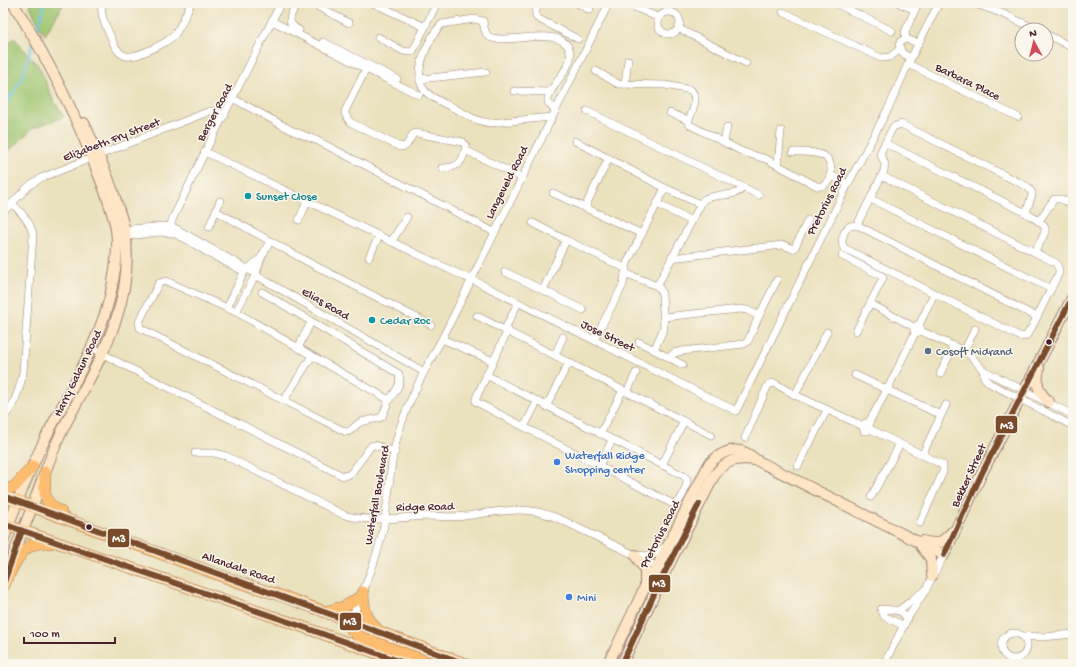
<svg xmlns="http://www.w3.org/2000/svg" width="1076" height="667" viewBox="0 0 1076 667" font-family="'Gochi Hand',sans-serif">
<style>
.green{fill:#9ec570;stroke:#74724e}
.lines{fill:none;stroke-linecap:round;stroke-linejoin:round}
.stream{stroke:#64c3e2;stroke-width:2}
.street-casing{stroke:#9a8074;stroke-width:8}
.secondary-casing{stroke:#9a8074;stroke-width:12}
.primary-casing{stroke:#9a8074;stroke-width:12}
.street{stroke:#fff;stroke-width:7}
.secondary{stroke:#fee5c5;stroke-width:10}
.primary{stroke:#fcbd6f;stroke-width:11}
.bus-1-casing{stroke:#fbf7ec;stroke-width:9}
.bus-1{stroke:#7a4b2a;stroke-width:6}
.culture-dot{fill:#0f9aa8;stroke:#fbf7ec;stroke-width:1.5}
.bus-dot{fill:#4a1f2b;stroke:#fbf7ec;stroke-width:1.5}
.service-dot{fill:#5c6f8a;stroke:#fbf7ec;stroke-width:1.5}
.shop-dot{fill:#3f7fe0;stroke:#fbf7ec;stroke-width:1.5}
.labels{text-anchor:middle;stroke-width:3;stroke-linejoin:round;paint-order:stroke}
.street-label{font-size:12px;fill:#4a1f2b;stroke:#fbf7ec}
.culture-label{font-size:12px;fill:#0d838f;stroke:#fbf7ec;text-anchor:start}
.service-label{font-size:12px;fill:#4e5e75;stroke:#fbf7ec;text-anchor:start}
.shop-label{font-size:12px;fill:#366cbe;stroke:#fbf7ec;text-anchor:start}
.line-badge{stroke:#fbf7ec;stroke-width:1.5}
.badge-label{font-size:11px;text-anchor:middle;font-weight:bold;fill:#fff}
</style>
<rect width="100%" height="100%" fill="#fbf7ec"/>
<filter id="ink" filterUnits="userSpaceOnUse"><feTurbulence type="fractalNoise" baseFrequency=".025" numOctaves="2"/><feDisplacementMap in="SourceGraphic" scale="8" xChannelSelector="R" yChannelSelector="G"/><feConvolveMatrix kernelMatrix="1 2 1 2 8 2 1 2 1" color-interpolation-filters="sRGB"/></filter>
<filter id="wash" filterUnits="userSpaceOnUse"><feTurbulence type="fractalNoise" baseFrequency=".012" numOctaves="4" result="noise"/><feDisplacementMap in="SourceGraphic" scale="16" xChannelSelector="R" yChannelSelector="G"/><feGaussianBlur stdDeviation="0.9" result="paint"/><feColorMatrix in="noise" values="0 0 0 0 0 0 0 0 0 0 0 0 0 0 0 0 0 1.4 0 .05"/><feComposite in="paint" operator="in"/></filter>
<g filter="url(#wash)">
<rect width="100%" height="100%" fill="#eae1bd"/>
<g class="green">
<polygon points="29,3 64,3 45,35 38,24"/>
<polygon points="14,38 40,68 53,100 64,117 33,128 3,156 3,50"/>
</g>
<g class="lines">
<g class="stream">
<polyline points="36,33 45,3"/>
<polyline points="3,110 22,78 33,42"/>
</g>
</g>
</g>
<g filter="url(#ink)">
<g class="lines">
<g class="street-casing">
<g id="street">
<path d="M102,3C100,14 105,25 110,35C113,43 117,54 126,56C137,58 170,42 176,33C182,24 186,13 191,3"/>
<path d="M297,3C291,15 284,22 299,30"/>
<polyline points="311,3 349,23"/>
<polyline points="373,3 425,27"/>
<path d="M539,3C536,8 534,13 537,18L578,39"/>
<polyline points="577,3 590,10"/>
<polyline points="626,3 659,18"/>
<polyline points="835,3 892,31"/>
<polyline points="899,3 915,10"/>
<polyline points="973,3 1001,13 1038,30"/>
<polyline points="783,12 881,58 890,57 900,49"/>
<circle cx="669" cy="23" r="11"/>
<polyline points="272,21 366,69 419,95"/>
<polyline points="678,28 746,63"/>
<polyline points="1046,34 1073,48"/>
<polyline points="378,37 403,51 411,52 413,51 435,7 435,3"/>
<polyline points="906,39 905,32 918,3"/>
<polyline points="323,42 397,79"/>
<polyline points="911,58 902,53 899,45 901,41 906,39 918,43"/>
<polyline points="908,64 1018,117"/>
<path d="M366,69L345,111C345,116 347,118 350,122L400,147L406,146L413,134L416,133L463,142L466,146C463,162 459,168 442,168"/>
<path d="M596,71L618,84L665,85L691,90C699,99 692,112 688,122L690,125L743,152L766,159L817,186C832,189 837,161 822,155C813,151 802,152 793,152"/>
<polyline points="420,79 486,72"/>
<polyline points="625,84 628,60"/>
<polyline points="514,91 551,92"/>
<polyline points="234,99 293,131 318,141 494,232"/>
<polyline points="587,111 759,195"/>
<polyline points="670,113 688,120"/>
<path d="M552,117L490,123C477,122 467,115 456,109C446,104 432,99 425,91C411,75 429,36 442,24L474,19L483,21C484,26 484,32 488,36C500,46 551,27 566,44C583,63 546,85 548,102L555,111"/>
<polyline points="575,141 665,188 700,204"/>
<polyline points="724,142 727,127"/>
<path d="M885,143L1026,213C1052,229 1048,226 1035,252"/>
<polyline points="465,150 521,177"/>
<polyline points="205,152 465,277 471,279 736,411 848,184 890,105 908,64 939,3"/>
<polyline points="778,165 781,131"/>
<polyline points="830,175 848,184"/>
<path d="M882,176L1056,263L1059,270V273L1032,327L1026,336L1021,337L844,248C840,243 843,230 850,226C850,226 856,225 857,225L1037,317"/>
<polyline points="553,193 642,234"/>
<polyline points="871,199 1051,289"/>
<polyline points="657,204 691,221"/>
<polyline points="585,207 609,158"/>
<polyline points="216,211 308,262 431,325"/>
<polyline points="3,212 30,185 41,178 210,111 214,111 225,115"/>
<polyline points="299,220 307,202"/>
<polyline points="1039,221 1054,199 1061,199 1073,205"/>
<polyline points="533,223 566,240 625,268"/>
<polyline points="857,225 884,171 885,164 880,153 893,127 901,124 1028,187 1032,193 1032,195 1026,213"/>
<polyline points="209,227 220,201"/>
<polyline points="121,230 164,226 175,228 256,274 259,277 424,372"/>
<polyline points="168,232 173,218 205,152 281,3"/>
<polyline points="122,237 159,232 173,233 186,239 210,254 239,269"/>
<polyline points="391,242 407,217"/>
<polyline points="842,256 882,276 883,278 856,331"/>
<polyline points="369,257 379,236"/>
<polyline points="671,258 783,245 793,249 795,247 808,220"/>
<polyline points="505,272 543,290 566,240"/>
<polyline points="625,273 657,286 660,289 662,294 664,328 654,350"/>
<path d="M166,281L236,312L389,400L382,417C376,419 363,421 359,423C354,426 352,432 346,432L140,328L139,322L159,283Z"/>
<path d="M657,286L703,200C715,192 733,199 743,188"/>
<polyline points="543,290 583,310"/>
<path d="M262,292L399,374C402,385 395,392 389,400"/>
<polyline points="871,304 914,327"/>
<polyline points="227,308 244,272 261,258"/>
<polyline points="236,312 256,274 261,258 270,241"/>
<polyline points="477,316 711,435"/>
<polyline points="664,317 740,309 747,310 759,316"/>
<polyline points="919,325 934,294"/>
<polyline points="505,329 516,307"/>
<polyline points="921,331 920,326 917,325 914,327 914,331 916,333 921,331 964,351 970,355 983,370 1073,415"/>
<polyline points="442,339 493,361"/>
<polyline points="594,340 623,285 627,263 665,188"/>
<polyline points="639,342 683,365"/>
<polyline points="92,347 114,360 343,476 348,475 352,472 371,446 375,445 395,452"/>
<polyline points="298,348 311,322"/>
<polyline points="964,351 975,329"/>
<polyline points="555,355 563,337"/>
<polyline points="669,358 674,353 682,351 744,344 748,341 759,316 777,280"/>
<polyline points="983,370 984,377 989,383 1073,426"/>
<polyline points="940,374 954,346"/>
<path d="M486,375L684,476L687,479C687,486 682,501 675,504L671,503L476,402V398L508,330"/>
<polyline points="855,375 941,415"/>
<polyline points="627,392 636,373"/>
<polyline points="795,395 827,332"/>
<polyline points="284,400 312,356"/>
<polyline points="546,407 569,362"/>
<path d="M3,418C15,406 20,388 23,372L33,235C31,222 21,213 12,203"/>
<polyline points="868,424 887,390 915,333"/>
<polyline points="524,427 537,402"/>
<polyline points="870,429 867,431 864,431 863,426 865,423 869,424 870,429 943,465 943,472 920,523"/>
<polyline points="600,434 623,390"/>
<polyline points="745,438 768,385 772,383 776,384 795,395 863,426"/>
<path d="M195,453H214L226,456L344,515C371,523 400,517 429,516C441,516 453,518 465,516C488,513 515,507 538,512C553,515 567,522 580,529C606,541 632,553 657,567"/>
<polyline points="922,455 946,405"/>
<polyline points="662,465 684,421"/>
<polyline points="599,466 612,440"/>
<polyline points="798,466 827,410"/>
<polyline points="871,497 900,444"/>
<path d="M637,555C652,557 655,555 666,546"/>
<path d="M899,610C908,604 915,596 925,591"/>
<path d="M350,622C363,592 376,562 383,530C390,495 389,458 401,425C411,395 426,367 442,339L609,3"/>
<path d="M904,626L884,616L881,609C894,611 900,607 907,619"/>
<circle cx="1014" cy="646" r="13"/>
<polyline points="1023,636 1043,637 1073,634"/>
<polyline points="884,664 907,619 925,591 944,555"/>
</g>
</g>
<g class="secondary-casing">
<g id="secondary">
<path d="M1039,368C1036,384 1037,391 1049,402"/>
<path d="M922,541C940,545 939,544 952,532"/>
<path d="M3,542C14,507 29,472 45,439C65,400 87,363 102,322C111,300 120,254 116,230C113,211 105,191 98,173C75,113 47,57 13,3"/>
<polyline points="921,546 931,559 932,576"/>
<polyline points="635,555 645,570 645,585"/>
<path d="M9,568C16,546 25,526 33,505C42,480 51,454 63,429C96,364 136,308 125,231C123,221 119,211 116,201C108,174 96,149 84,123"/>
<path d="M607,664L616,648L645,587L657,567L709,464C724,449 739,444 756,460L944,555L982,473L1073,296"/>
<path d="M622,664L657,588L714,476C726,459 737,458 756,460"/>
</g>
</g>
<g class="primary-casing">
<g id="primary">
<path d="M45,472C45,492 41,501 61,512"/>
<polyline points="3,490 14,487 33,466"/>
<polyline points="3,496 238,582 285,597 466,664"/>
<polyline points="3,524 292,623 407,664"/>
<path d="M3,587C15,565 20,539 51,543"/>
<path d="M363,592C364,610 365,617 378,630"/>
<polyline points="324,612 346,606 361,596"/>
<polyline points="350,622 352,630 360,637 432,664"/>
</g>
</g>
<use href="#street" class="street"/>
<use href="#secondary" class="secondary"/>
<use href="#primary" class="primary"/>
<g class="bus-1-casing">
<g id="bus-1">
<path d="M3,496C157,552 312,607 466,664"/>
<polyline points="3,524 292,623 407,664"/>
<polyline points="944,555 982,473 1073,296"/>
<polyline points="3,585 22,531"/>
<polyline points="622,664 657,588 699,504"/>
</g>
</g>
<use href="#bus-1" class="bus-1"/>
</g>
</g>
<g class="culture-dot">
<circle cx="248" cy="196" r="4"/>
<circle cx="372" cy="320" r="4"/>
</g>
<g class="bus-dot">
<circle cx="1049" cy="342" r="3.5"/>
<circle cx="89" cy="527" r="3.5"/>
</g>
<circle class="service-dot" cx="928" cy="351" r="4"/>
<g class="shop-dot">
<circle cx="557" cy="462" r="4"/>
<circle cx="569" cy="597" r="4"/>
</g>
<g class="labels">
<g class="street-label">
<text transform="translate(968 81) rotate(26)" y="4">Barbara Place</text>
<text transform="translate(214 112) rotate(-62)" y="4">Berger Road</text>
<text transform="translate(111 139) rotate(-21)" y="4">Elizabeth Fry Street</text>
<text transform="translate(506 182) rotate(-63)" y="4">Langeveld Road</text>
<text transform="translate(826 201) rotate(-63)" y="4">Pretorius Road</text>
<text transform="translate(326 303) rotate(30)" y="4">Elias Road</text>
<text transform="translate(608 335) rotate(26)" y="4">Jose Street</text>
<text transform="translate(77 373) rotate(-64)" y="4">Harry Galaun Road</text>
<text transform="translate(968 475) rotate(-65)" y="4">Bekker Street</text>
<text transform="translate(376 495) rotate(-80)" y="4">Waterfall Boulevard</text>
<text transform="translate(425 506) rotate(-1)" y="4">Ridge Road</text>
<text transform="translate(659 534) rotate(-63)" y="4">Pretorius Road</text>
<text transform="translate(239 567) rotate(19)" y="4">Allandale Road</text>
</g>
<g class="culture-label">
<text x="256" y="200">Sunset Close</text>
<text x="380" y="324">Cedar Roc</text>
</g>
<g class="service-label">
<text x="936" y="355">Cosoft Midrand</text>
</g>
<g class="shop-label">
<text x="565" y="459">Waterfall Ridge<tspan x="565" dy="14">Shopping center</tspan></text>
<text x="577" y="601">Mini</text>
</g>
</g>
<g class="line-badge">
<rect x="995" y="415" width="23" height="19" rx="4" fill="#7a4b2a"/>
<rect x="107" y="528" width="23" height="20" rx="4" fill="#7a4b2a"/>
<rect x="648" y="574" width="23" height="19" rx="4" fill="#7a4b2a"/>
<rect x="339" y="612" width="23" height="19" rx="4" fill="#7a4b2a"/>
</g>
<g class="badge-label">
<text x="1007" y="429">M3</text>
<text x="119" y="542">M3</text>
<text x="659" y="587">M3</text>
<text x="350" y="625">M3</text>
</g>
<rect width="1076" height="667" fill="none" stroke="#fbf7ec" stroke-width="16"/>
<g transform="translate(1034 42) rotate(353)"><circle r="19" fill="#fbf7ec" stroke="#b4a19f"/>
<path d="M0-3L7 15L0 10L-7 15Z" fill="#d1495b"/>
<text y="-6" font-size="11" font-weight="bold" text-anchor="middle" fill="#4a1f2b">N</text>
</g>
<path d="M24 637v6h91v-6" fill="none" stroke="#4a1f2b" stroke-width="2"/>
<text x="30" y="637" font-size="12" fill="#4a1f2b" stroke="#fbf7ec" stroke-width="3" paint-order="stroke">100 m</text>
</svg>
